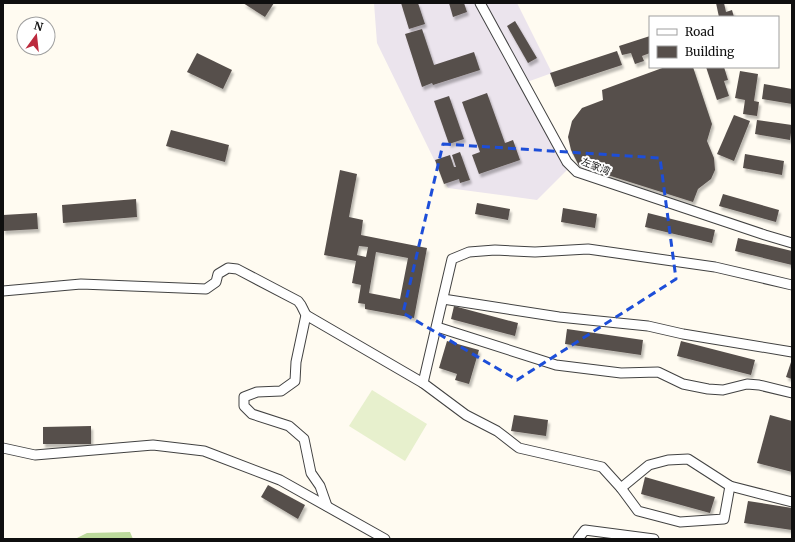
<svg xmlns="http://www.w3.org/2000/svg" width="795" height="542" viewBox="0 0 795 542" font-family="Merriweather,'Noto Sans SC',serif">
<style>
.industrial{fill:#ebe4ed}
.forest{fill:#bcd99b}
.pitch{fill:#e7f0cd}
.building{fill:#574f4b;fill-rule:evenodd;filter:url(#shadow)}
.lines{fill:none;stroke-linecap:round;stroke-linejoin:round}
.minor-casing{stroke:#424242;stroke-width:11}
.minor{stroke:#fff;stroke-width:9}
.marked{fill:none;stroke:#1d4ed8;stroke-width:3;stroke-dasharray:8 5;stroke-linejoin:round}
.labels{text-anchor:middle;stroke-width:4;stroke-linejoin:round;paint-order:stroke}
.street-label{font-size:10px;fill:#0f0f0f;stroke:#fff}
</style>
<defs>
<filter id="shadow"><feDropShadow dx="2" dy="3.5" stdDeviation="1" flood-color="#0004"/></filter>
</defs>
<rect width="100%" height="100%" fill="#fffbf1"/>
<polygon class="industrial" points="374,3 517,3 552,73 527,82 567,170 537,200 448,188 377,43"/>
<polygon class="forest" points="130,532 133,539 75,539 87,533"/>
<polygon class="pitch" points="372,390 427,424 405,461 349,426"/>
<g class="building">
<polygon points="243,3 274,3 265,17"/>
<polygon points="401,3 418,3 425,24 409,29"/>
<polygon points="449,3 464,3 467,12 453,17"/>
<polygon points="716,3 724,3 726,12 732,10 734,17 719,17"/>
<polygon points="515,21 537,58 528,63 507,26"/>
<polygon points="422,29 434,65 474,52 480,70 433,85 432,83 422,87 405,34"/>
<polygon points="650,36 650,53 642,56 644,61 635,64 631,53 622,55 619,46"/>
<polygon points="617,51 622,65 555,87 550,73"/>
<polygon points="197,53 232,70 223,89 187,72"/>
<polygon points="665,67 693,67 712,124 707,141 714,158 715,170 711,179 698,189 693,202 579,166 571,150 568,137 572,121 582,108 603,100 602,90"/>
<polygon points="706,67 724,67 728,80 724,81 729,96 717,100"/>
<polygon points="740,71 758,74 754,101 759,102 757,116 743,114 745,100 735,98"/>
<polygon points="764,84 792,89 792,104 762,99"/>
<polygon points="487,93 505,143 513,140 520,160 479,174 472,155 480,152 462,102"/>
<polygon points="449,96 464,139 449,144 434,101"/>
<polygon points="734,115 750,121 734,161 717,154"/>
<polygon points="757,120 792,125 790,140 755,134"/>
<polygon points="171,130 229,145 225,162 166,146"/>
<polygon points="460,152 470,180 460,183 459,179 444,184 435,160 450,155 454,167 456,167 452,155"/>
<polygon points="745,154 784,161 782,175 743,168"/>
<path d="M340,170L357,174L349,217L363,220L361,235L427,248L414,318L365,309V304L358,303L361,285L352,283L356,261L324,255ZM359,246L368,247L366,257L357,255ZM376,252L408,258L400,299L369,293Z"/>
<polygon points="723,194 779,210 776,222 719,206"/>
<polygon points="136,199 137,217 63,223 62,205"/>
<polygon points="477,203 510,209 508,220 475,214"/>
<polygon points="563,208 597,214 595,228 561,222"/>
<polygon points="37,213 38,229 3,231 3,215"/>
<polygon points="648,213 715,230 712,243 645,227"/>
<polygon points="738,238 792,251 792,265 735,251"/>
<polygon points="454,306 518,323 515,336 451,319"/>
<polygon points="567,329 643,340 641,355 565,344"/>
<polygon points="447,341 479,350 469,384 455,380 457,374 439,368"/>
<polygon points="681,341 755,360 751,375 677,356"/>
<polygon points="792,359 792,379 786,377"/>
<polygon points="514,415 548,420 546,436 511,431"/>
<polygon points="770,415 792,421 792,472 757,463"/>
<polygon points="91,426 91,444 43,444 43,427"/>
<polygon points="645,477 715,497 710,513 641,494"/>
<polygon points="268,485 305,505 298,519 261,497"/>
<polygon points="748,501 792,508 792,530 744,523"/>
</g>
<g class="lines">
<g class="minor-casing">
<g id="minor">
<polyline points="480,3 567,162 577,172 765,235 792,243"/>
<polyline points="3,291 81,284 206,289 216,282 218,274 228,268 237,269 298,301 301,305 306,315 296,362 295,381 281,391 257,392 244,397 244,406 252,414 289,426 304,439 311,473 320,486 327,506"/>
<polyline points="443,299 559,317 648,326 683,334 792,352"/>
<polyline points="306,315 423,383 466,415 497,431 519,448 602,467 621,488 638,511 680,522 724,519 730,486"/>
<polyline points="437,327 556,365 621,373 658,372 683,384 708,389 723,390 747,384 759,385 792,393"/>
<polyline points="423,383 452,259 469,252 495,250 535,252 588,249 715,267 792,285"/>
<polyline points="3,448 35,455 153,445 204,451 280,480 385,539"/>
<polyline points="621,488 649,465 668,460 688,459 730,486 792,502"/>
<polyline points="578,539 585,530 654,539"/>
</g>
</g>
<use href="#minor" class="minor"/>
</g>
<path class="marked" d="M443,144L660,158L676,279L517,380L403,313Z"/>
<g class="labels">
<g class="street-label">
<text transform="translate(596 166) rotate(22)" y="4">左家湾</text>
</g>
</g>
<rect width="795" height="542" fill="none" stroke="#0f0f0f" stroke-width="8"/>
<rect x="649" y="16" width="130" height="52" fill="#ffffff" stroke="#9f9f9f"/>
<rect x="657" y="29" width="20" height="6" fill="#ffffff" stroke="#9f9f9f"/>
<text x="685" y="36" font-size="12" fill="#0f0f0f">Road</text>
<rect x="657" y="46" width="20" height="12" fill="#574f4b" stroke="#9f9f9f"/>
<text x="685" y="56" font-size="12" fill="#0f0f0f">Building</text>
<g transform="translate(36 36) rotate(15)"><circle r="19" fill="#ffffff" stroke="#9f9f9f"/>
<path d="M0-3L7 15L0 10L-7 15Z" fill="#bc2a3d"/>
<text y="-6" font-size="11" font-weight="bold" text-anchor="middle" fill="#0f0f0f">N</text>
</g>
</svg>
